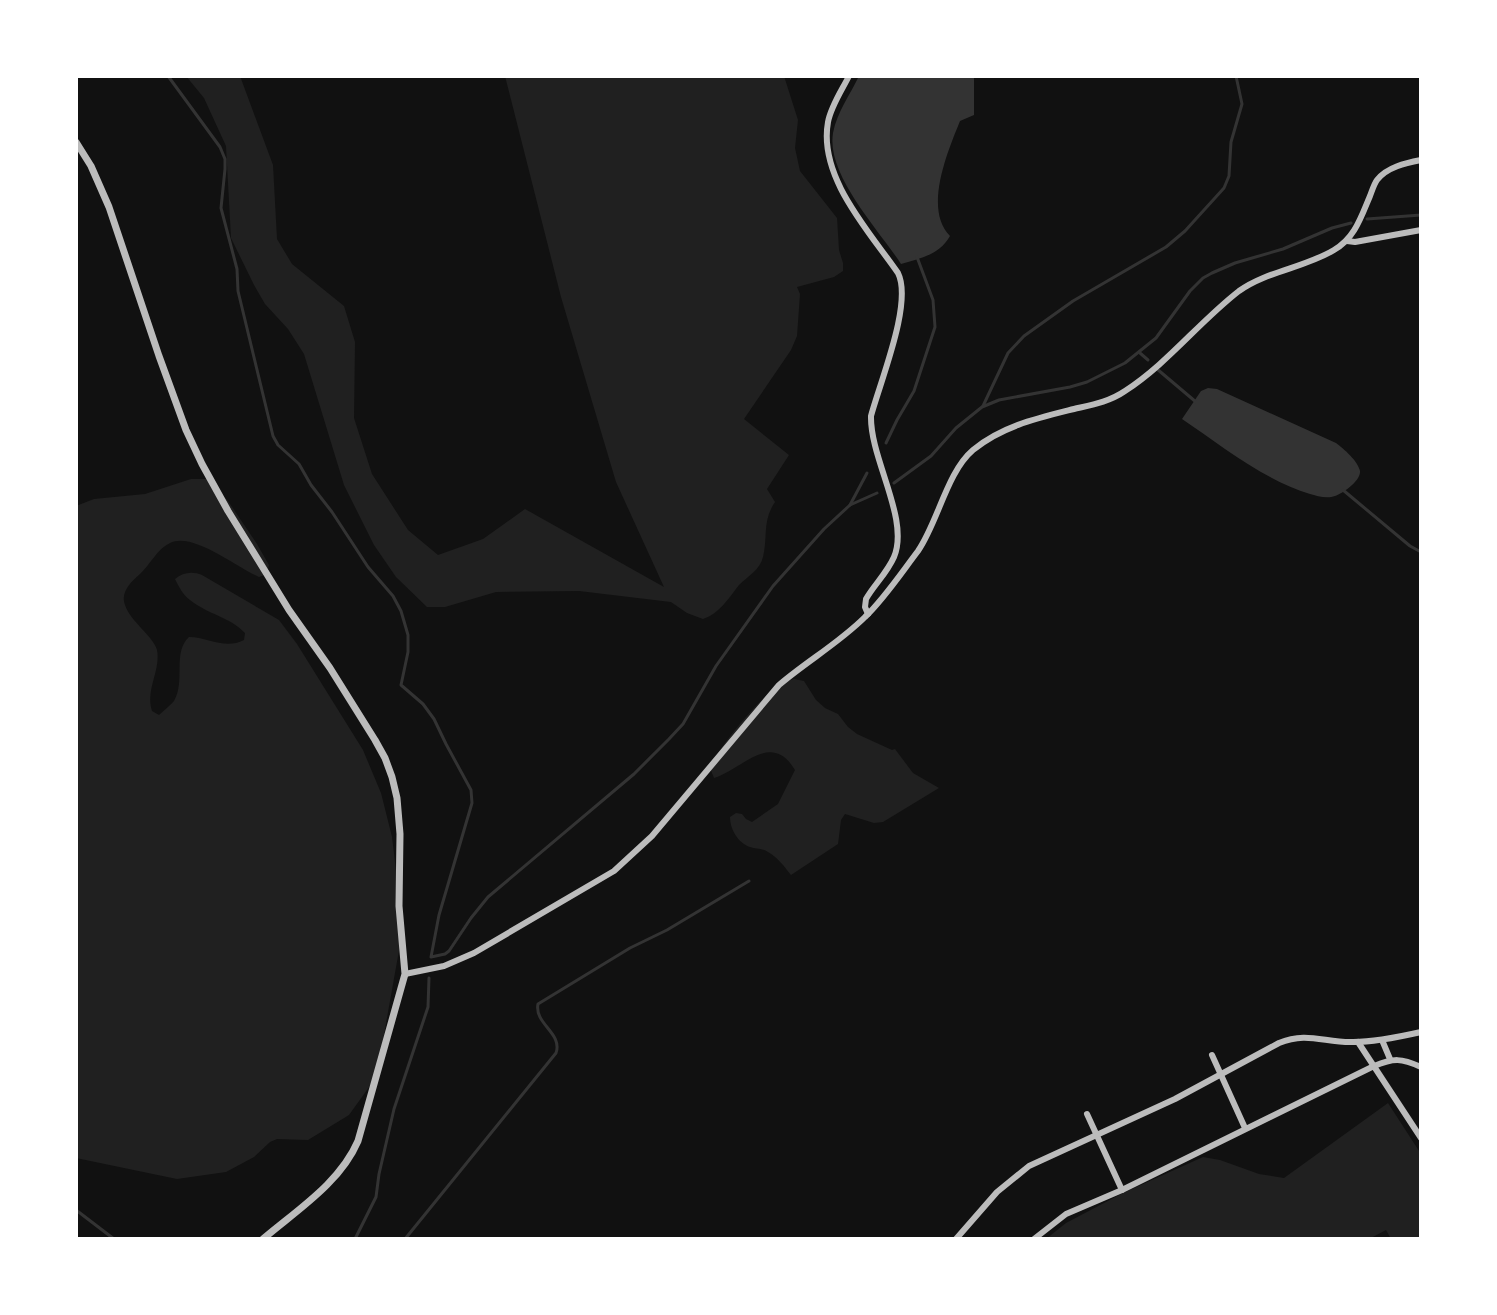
<svg xmlns="http://www.w3.org/2000/svg" width="1497" height="1315" viewBox="0 0 1497 1315" font-family="Commissioner,sans-serif">
<style>
.green{fill:#202020}
.water{fill:#333}
.lines{fill:none;stroke-linecap:round;stroke-linejoin:round}
.stream{stroke:#333;stroke-width:3}
.minor{stroke:#bcbcbc;stroke-width:6}
.tertiary{stroke:#bcbcbc;stroke-width:7}
</style>
<rect width="100%" height="100%" fill="#111"/>
<g class="green">
<path d="M186,76H240L273,165L277,239L292,264L344,306L355,342L354,418L372,474L408,530L438,555L483,539L525,509L664,587L616,482L561,297L505,76H784L798,120L795,148L800,171L837,218L839,250L843,263V271L834,277L797,287L800,294L797,336L791,350L744,419L789,455L767,489L775,502C762,521 768,537 763,557C760,570 748,576 739,585C728,599 720,613 703,619L687,613L671,602L579,591L496,592L445,607H427L396,577L374,545L344,485L304,354L288,329L265,304L254,285L231,238L226,146L204,98Z"/>
<path d="M191,479H207L228,501L257,544L269,565L267,574L259,577C238,568 192,531 170,543C157,549 150,565 140,574C131,582 120,592 125,605C130,621 154,637 157,650C161,671 145,690 152,711L159,715C164,710 170,706 174,701C186,680 172,653 189,637C208,637 225,650 244,640L245,633C230,617 207,614 190,600C183,595 179,587 175,579C183,572 193,571 202,575L279,620L297,644L363,750L381,793L392,837L403,928L382,1046L372,1083L349,1115L308,1140L277,1139L270,1142L254,1157L226,1172L177,1179L76,1158V506L94,499L145,494Z"/>
<path d="M794,679L804,681L816,700L825,708L838,714L848,727L857,734L892,750L895,749L913,773L939,788L883,822L874,823L845,814L841,820L838,844L791,875C784,866 778,858 768,852C762,848 756,849 750,847C738,843 730,829 730,817L736,813L742,814L746,819L752,822L778,804L795,770C771,730 743,769 714,778L710,768C719,746 757,702 776,687C781,682 787,681 794,679Z"/>
<polygon points="1388,1103 1421,1154 1421,1239 1391,1239 1386,1230 1369,1239 1046,1239 1066,1223 1123,1193 1203,1157 1220,1160 1259,1174 1284,1178"/>
</g>
<g class="water">
<path d="M859,76H974V115L960,121C948,151 923,209 950,236C939,255 921,258 901,264C879,230 826,175 833,133C837,112 850,95 859,76Z"/>
<path d="M1208,388L1217,389L1336,443C1344,449 1358,461 1360,471C1361,481 1342,494 1335,496C1327,499 1317,496 1310,494C1267,482 1219,444 1182,419L1201,391Z"/>
</g>
<g class="lines">
<g class="stream">
<polyline points="168,76 220,147 225,159 225,169 221,208 237,269 238,291 273,436 278,445 299,464 311,485 332,512 368,567 393,596 401,611 408,635 408,652 401,685 423,704 434,719 446,744 471,790 472,803 439,915 431,957 445,954 449,951 471,918 488,897 634,774 669,739 683,724 716,666 773,586 824,529 850,505 877,493"/>
<polyline points="1367,219 1421,215"/>
<polyline points="1140,353 1148,360"/>
<polyline points="1157,369 1196,402"/>
<polyline points="983,406 1008,353 1024,336 1073,301 1166,247 1185,231 1224,188 1229,176 1231,142 1242,104 1236,76"/>
<polyline points="886,443 897,420 914,391 935,327 933,300 917,257"/>
<polyline points="894,483 931,456 956,428 982,407 999,400 1070,387 1087,382 1125,363 1156,338 1190,291 1203,278 1212,273 1235,263 1283,249 1332,228 1351,223"/>
<polyline points="1343,490 1410,546 1421,552"/>
<polyline points="850,505 867,473"/>
<polyline points="76,1210 114,1239"/>
<polyline points="355,1239 376,1197 379,1174 394,1109 428,1007 429,978"/>
<path d="M405,1239L556,1053C563,1033 534,1024 538,1004L630,948L667,930L749,881"/>
</g>
<g class="minor">
<path d="M849,76C842,90 831,106 828,122C818,177 869,231 898,273C913,303 880,382 871,416C870,459 910,519 894,557C887,573 874,585 866,599L865,607L868,614"/>
<polyline points="1347,241 1355,242 1421,230"/>
<path d="M405,974L444,966L474,953L614,871L652,836L779,685C807,661 839,643 865,617C884,599 902,572 918,551C938,522 947,472 973,450C1002,426 1038,418 1074,409C1091,405 1109,402 1125,391C1167,364 1199,322 1239,291C1267,271 1304,268 1334,250C1355,238 1361,217 1370,196C1372,191 1374,184 1377,180C1387,167 1406,163 1421,160"/>
<polyline points="1382,1040 1390,1059"/>
<polyline points="1358,1042 1421,1138"/>
<polyline points="1212,1055 1245,1128"/>
<polyline points="1087,1114 1122,1190"/>
<path d="M956,1239L997,1192L1029,1166L1175,1099L1279,1043C1307,1031 1325,1043 1353,1042C1376,1042 1399,1037 1421,1032"/>
<path d="M1034,1239L1066,1214L1122,1190L1374,1066C1394,1058 1401,1058 1421,1067"/>
</g>
<path class="tertiary" d="M76,142L91,166L109,207L159,356L186,430L202,464L228,511L289,610L330,668L375,740L385,758L392,777L397,798L400,834L399,906L405,974L358,1141C340,1183 297,1210 263,1239"/>
</g>
<rect width="1497" height="1315" fill="none" stroke="#ffffff" stroke-width="156"/>
</svg>
